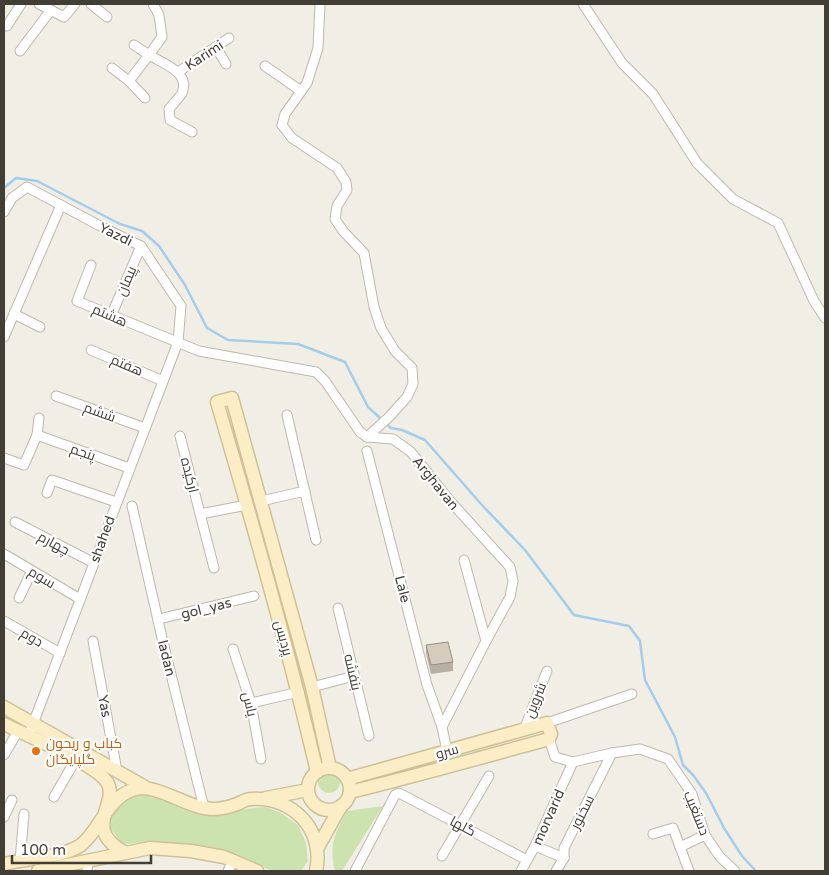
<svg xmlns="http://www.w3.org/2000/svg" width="829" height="875" viewBox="0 0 829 875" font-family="'Varela Round',Cairo,sans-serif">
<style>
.green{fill:#cce3b0}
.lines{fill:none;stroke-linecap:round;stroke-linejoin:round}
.stream{stroke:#a4cdeb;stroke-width:2.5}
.street-casing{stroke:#bfb8ab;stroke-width:11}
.secondary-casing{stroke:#cec197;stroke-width:15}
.street{stroke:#fff;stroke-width:9}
.secondary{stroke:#fbeec6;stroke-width:12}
.wall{fill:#b7afa3}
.building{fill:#d5ccbe;stroke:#958f85}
.food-dot{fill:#e8710a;stroke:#fff;stroke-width:2}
.labels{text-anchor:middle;stroke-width:4.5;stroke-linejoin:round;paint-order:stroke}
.street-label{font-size:14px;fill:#433e35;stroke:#fff}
.food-label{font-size:14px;fill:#c56008;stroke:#fff;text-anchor:start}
</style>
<rect width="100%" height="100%" fill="#f1eee5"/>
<g class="green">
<circle cx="329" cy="782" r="11"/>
<path d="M143,794L205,814H219L245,809L265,807L281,813L298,825L306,843L308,861L301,871H272L229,852L170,843L146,842L126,844L120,841L109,826C111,809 126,797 143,794Z"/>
<path d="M383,806L342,871H335C329,844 334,835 347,811Z"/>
</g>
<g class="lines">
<polyline class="stream" points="4,188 16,178 37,181 120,224 142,231 159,246 185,285 207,328 228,340 298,344 345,362 368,407 391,428 402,430 425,440 481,504 525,550 574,615 629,626 640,641 645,680 675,737 683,765 693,775 706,793 724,828 742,856 756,871"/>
<g class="street-casing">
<g id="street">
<polyline points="39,4 64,17 75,4"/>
<polyline points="91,4 107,17"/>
<path d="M153,4L159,15L162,37L149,55C162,63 191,72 182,93C179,98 173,104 169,109L170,120L192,132"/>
<polyline points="320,4 318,48 307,83 285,114 282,125 292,138 337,168 346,182 347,190 337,206 335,219 343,231 364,253 374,307 381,328 395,351 412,368 413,384 407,397 389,417 367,437"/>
<polyline points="583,4 622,63 653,94 697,163 733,199 778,223 814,301 825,318"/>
<polyline points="7,26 21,4"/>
<polyline points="216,47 226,64"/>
<polyline points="20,51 51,10"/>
<polyline points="265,66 301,91"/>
<polyline points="112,68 129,81 145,98"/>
<polyline points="178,72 229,38"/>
<polyline points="129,81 149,55 134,45"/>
<polyline points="4,212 12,198 27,187 102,227 141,246 181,306 178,342 28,737"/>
<polyline points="91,265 77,301 199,351 316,372 325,381 360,432 367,437 393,439 411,452 450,501 510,567 513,581 510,597 486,641 442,727 447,751"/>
<polyline points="14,314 40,327"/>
<polyline points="111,316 141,246"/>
<polyline points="4,337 61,205"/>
<polyline points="91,350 163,381"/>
<polyline points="56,396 145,428"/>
<polyline points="287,415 316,540"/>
<polyline points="37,435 129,468"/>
<polyline points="180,436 214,568"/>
<polyline points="367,451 427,685 442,727"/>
<polyline points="4,458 24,465 37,435 39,418"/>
<polyline points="47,493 52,480 116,502"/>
<polyline points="261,501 305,491"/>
<polyline points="132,506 162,638 204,808"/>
<polyline points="200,514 247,505"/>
<polyline points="15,522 94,563"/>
<polyline points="4,554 80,599"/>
<polyline points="464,560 486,641"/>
<polyline points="19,598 32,571"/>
<polyline points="338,608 369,736"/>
<polyline points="159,619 254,596"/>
<polyline points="4,621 60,653"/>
<polyline points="93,641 117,771"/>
<polyline points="233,649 251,703 261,759"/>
<polyline points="312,687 354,676"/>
<polyline points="251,703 299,692"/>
<polyline points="547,723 632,694"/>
<polyline points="524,730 547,671"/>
<polyline points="549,739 555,757 573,762 612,753 640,749 668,759 692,794 705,835 720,857 735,871"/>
<polyline points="4,755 18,731"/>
<polyline points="54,797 76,759"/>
<polyline points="4,817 12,800"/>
<polyline points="653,834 673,828 689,871"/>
<polyline points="535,846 564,858"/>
<polyline points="680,847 705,835"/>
<polyline points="442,856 489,776"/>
<polyline points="20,861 24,814"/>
<polyline points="87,871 88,860"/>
<polyline points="228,871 233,861"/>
<polyline points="355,871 395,795 399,793 527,860"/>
<polyline points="521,871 535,846 573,762"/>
<polyline points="556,871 564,858 564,848 612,753"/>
</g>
</g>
<g class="secondary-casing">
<g id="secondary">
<polyline points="4,707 145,787"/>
<path d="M4,724C26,735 95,764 107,782C120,803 81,828 124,852"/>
<circle cx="329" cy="789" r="21"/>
<path d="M317,772C288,647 253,524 217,402L232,398L312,687L330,768"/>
<path d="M347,779L547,723L551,734L549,739C483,757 416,776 350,792"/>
<polyline points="266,798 308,790"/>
<polyline points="318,847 341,806"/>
<path d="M4,864C24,859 64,857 81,845C100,830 107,799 132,790C153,782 182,804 204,808C214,810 227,808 237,804C242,802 246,799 251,799C293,796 325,830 316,871"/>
<polyline points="38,871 150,848 191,851 224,857 257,871"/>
</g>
</g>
<use href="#street" class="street"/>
<use href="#secondary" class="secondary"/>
</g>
<polygon class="wall" points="426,645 453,662 453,671 431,674 426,653"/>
<polygon class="building" points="448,642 453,662 431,665 426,645"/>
<circle class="food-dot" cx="36" cy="751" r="5"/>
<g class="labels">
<g class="street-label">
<text transform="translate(204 55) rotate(-33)" y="5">Karimi</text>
<text transform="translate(116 234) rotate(26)" y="5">Yazdi</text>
<text transform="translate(126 281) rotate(-67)" y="5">پیمان</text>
<text transform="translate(110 315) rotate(23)" y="5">هشتم</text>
<text transform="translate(127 365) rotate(23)" y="5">هفتم</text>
<text transform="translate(100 412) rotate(20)" y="5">ششم</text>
<text transform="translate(83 452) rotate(19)" y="5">پنجم</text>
<text transform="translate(190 475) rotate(76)" y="5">ارکیده</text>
<text transform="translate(436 483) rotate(51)" y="5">Arghavan</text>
<text transform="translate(102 539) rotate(-70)" y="5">shahed</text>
<text transform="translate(54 543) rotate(28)" y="5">چهارم</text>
<text transform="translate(42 577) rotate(31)" y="5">سوم</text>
<text transform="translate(403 589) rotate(76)" y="5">Lale</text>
<text transform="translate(206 608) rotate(-14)" y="5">gol_yas</text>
<text transform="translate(32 637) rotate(30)" y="5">دوم</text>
<text transform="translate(284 638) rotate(75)" y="5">پردیس</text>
<text transform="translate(167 658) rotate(76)" y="5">ladan</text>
<text transform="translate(353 672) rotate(77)" y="5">بنفشه</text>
<text transform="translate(535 700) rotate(-68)" y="5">شروین</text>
<text transform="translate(250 704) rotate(76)" y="5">یاس</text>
<text transform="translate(105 706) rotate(79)" y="5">Yas</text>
<text transform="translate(447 751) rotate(-16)" y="5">سرو</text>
<text transform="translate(582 812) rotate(-63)" y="5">سخنور</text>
<text transform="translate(697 813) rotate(68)" y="5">دستغیب</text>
<text transform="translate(548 817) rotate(-66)" y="5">morvarid</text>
<text transform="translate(463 826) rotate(28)" y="5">گلها</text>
</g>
<g class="food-label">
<text x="46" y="748">کباب و ریحون<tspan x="46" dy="16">گلپایگان</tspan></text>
</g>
</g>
<rect width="829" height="875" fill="none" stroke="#433e35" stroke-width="10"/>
<path d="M12 855v8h139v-8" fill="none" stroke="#433e35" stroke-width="2.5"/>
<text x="20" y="855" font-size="15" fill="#433e35" stroke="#ffffff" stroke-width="4" paint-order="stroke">100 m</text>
</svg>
